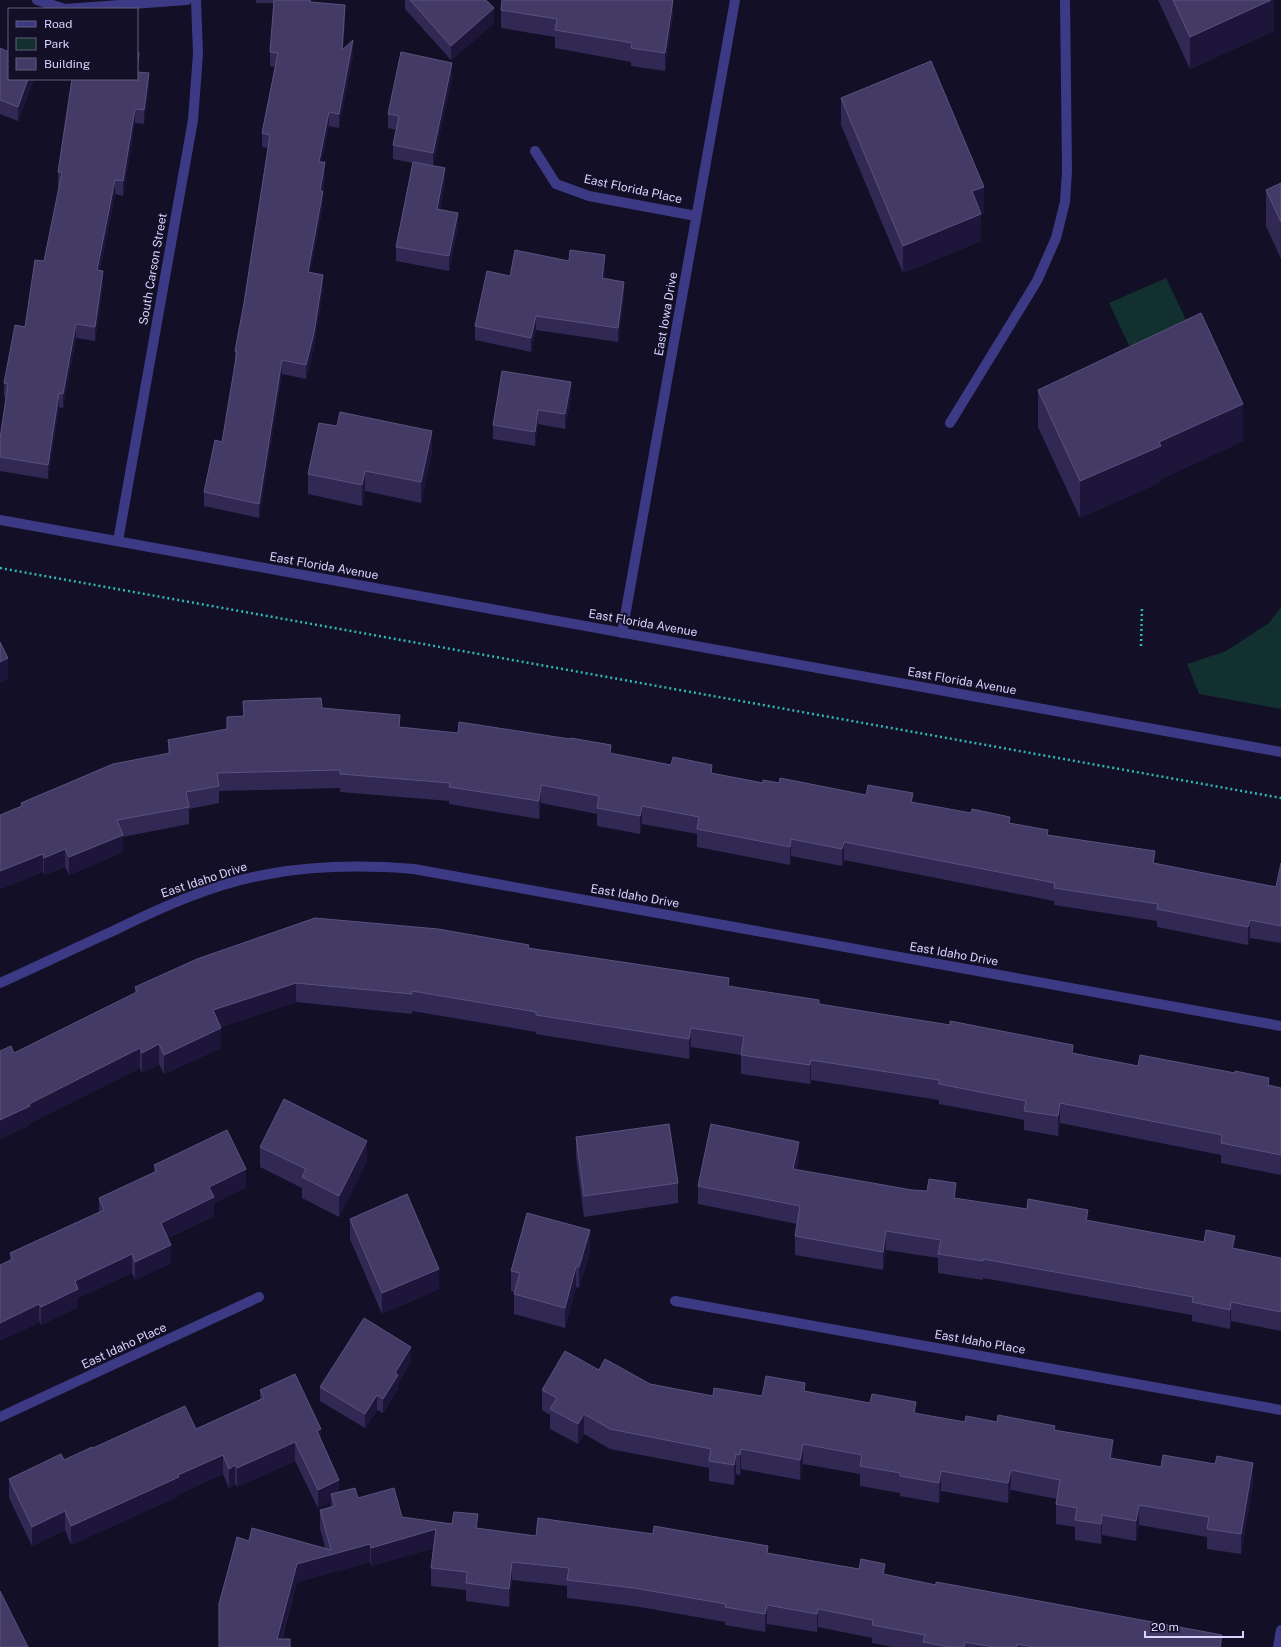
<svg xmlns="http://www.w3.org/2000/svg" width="1281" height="1647" viewBox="0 0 1281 1647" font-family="'Public Sans',sans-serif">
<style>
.green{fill:#12302f}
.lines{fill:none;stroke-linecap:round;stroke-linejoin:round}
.path{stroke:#2fb8b0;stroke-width:2.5;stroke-dasharray:2 3;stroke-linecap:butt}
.service{stroke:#3d3a85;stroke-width:10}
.minor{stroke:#3d3a85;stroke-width:10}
.tertiary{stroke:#3d3a85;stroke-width:10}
.wall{fill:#312854}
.shaded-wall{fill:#1d163a}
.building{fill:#433a66;stroke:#5a527e}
.labels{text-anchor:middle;stroke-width:4;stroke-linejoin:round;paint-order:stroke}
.street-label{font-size:12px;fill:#d9d4ff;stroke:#130f26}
</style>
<rect width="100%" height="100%" fill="#130f26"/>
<g class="green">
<polygon points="1166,278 1189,326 1132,352 1109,303"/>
<polygon points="1281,607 1281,709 1199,694 1187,664 1226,651 1269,623"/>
</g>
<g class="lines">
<g class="path">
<polyline points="0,568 1281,798"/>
<polyline points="1141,646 1142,606"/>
</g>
<polyline class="service" points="950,423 1037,281 1056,238 1065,202 1067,171 1065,0"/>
<g class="minor">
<polyline points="37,0 65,9 187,0"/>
<polyline points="535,151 556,184 589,196 696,216"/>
<polyline points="118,541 193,120 198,54 196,0"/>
<polyline points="622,633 735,0"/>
<path d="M0,983C38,966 75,948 113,931C162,907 215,883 269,874C317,865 365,865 414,869L1281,1026"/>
<polyline points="675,1301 1281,1410"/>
<polyline points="0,1417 259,1297"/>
<polyline points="1278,1647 1281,1630"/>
</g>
<polyline class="tertiary" points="0,520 1281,752"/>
</g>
<g class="wall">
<polygon points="256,0 311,0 311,2 345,19 343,49 353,55 339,128 329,126 321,162 325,177 323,191 323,205 310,272 323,289 314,347 306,379 282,374 259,518 204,506 204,492 222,442 235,365 235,351 244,303 268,148 262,147 262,133 275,67 270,66 270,52 274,3 256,3"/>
<polygon points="405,0 486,0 494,23 451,60 405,9"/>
<polygon points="673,0 673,14 665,71 631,66 631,62 555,48 555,37 501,28 501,10"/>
<polygon points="1158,0 1274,0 1274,31 1190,69"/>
<polygon points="0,48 9,79 34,79 18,121 0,114"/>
<polygon points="139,67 139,72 149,87 144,124 135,123 123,196 115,194 100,270 103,285 95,341 76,338 63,408 59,407 48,479 0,471 0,439 6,398 4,397 4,383 25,327 44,261 60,186 58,186 58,172"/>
<polygon points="452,77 433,166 445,182 440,209 458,227 449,271 396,261 396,247 413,163 393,159 393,145 396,130 388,128 388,114"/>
<polygon points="841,98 984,214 981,214 981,241 903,273 841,125"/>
<polygon points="1281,183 1281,259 1266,226 1266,190"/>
<polygon points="605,269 604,279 624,296 618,342 536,330 531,352 475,340 475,326 510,276"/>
<polygon points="1038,390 1243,441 1161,479 1161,482 1080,518 1038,427"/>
<polygon points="571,397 565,429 538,424 535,446 493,439 493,425"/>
<polygon points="432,452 421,503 365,491 362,506 308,494 308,474"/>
<polygon points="243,701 322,708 400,727 611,754 763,783 779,783 866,795 913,802 1010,823 1048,835 1155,863 1276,887 1281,863 1281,943 1250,938 1248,945 1157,927 1157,921 1054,905 1054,901 844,860 842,866 791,856 790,865 697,847 697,834 642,824 640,834 597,826 597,814 541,803 539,819 449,804 449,801 340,792 340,788 219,791 219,803 189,809 189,824 123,837 123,852 69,875 65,867 44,875 43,872 0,889 0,815 21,806 21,803 168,753 168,740 227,729 227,717 243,716"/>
<polygon points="529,948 729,986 1138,1066 1281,1088 1281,1175 1221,1163 1221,1155 1060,1123 1058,1136 1024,1130 1024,1120 939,1104 939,1100 811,1080 810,1084 741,1074 741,1055 691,1047 689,1059 536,1034 536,1032 412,1011 412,1014 296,1002 221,1027 221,1048 164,1074 159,1064 142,1073 140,1068 30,1123 30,1125 0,1139 0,1051 14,1053 135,993 135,987"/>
<polygon points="576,1137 678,1183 678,1203 584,1217 576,1157"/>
<polygon points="260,1147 367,1161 339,1217 302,1198 302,1188 260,1167"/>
<polygon points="799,1161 797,1170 1088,1221 1235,1248 1281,1258 1281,1331 1231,1321 1230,1329 1192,1321 1192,1315 983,1278 983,1280 938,1273 938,1258 886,1250 883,1270 795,1255 795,1236 797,1224 698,1204 698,1186"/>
<polygon points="154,1165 246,1187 214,1203 214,1216 168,1238 171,1263 135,1280 132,1273 78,1298 78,1307 41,1325 10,1260 10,1253 99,1212 99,1198 154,1172"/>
<polygon points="350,1219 439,1289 382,1314 350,1239"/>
<polygon points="590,1251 579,1288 576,1287 565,1328 514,1314 514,1292 511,1291 511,1271"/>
<polygon points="411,1361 398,1384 398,1389 383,1413 377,1410 365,1428 320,1401 320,1387"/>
<polygon points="599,1370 650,1384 713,1396 762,1396 805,1391 916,1414 965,1422 997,1422 1055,1430 1113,1458 1253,1483 1241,1554 1207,1549 1207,1537 1139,1525 1136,1541 1102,1535 1101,1544 1075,1540 1075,1527 1056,1524 1056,1504 1057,1499 1011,1490 1008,1503 941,1491 939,1503 900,1496 900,1493 860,1486 860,1474 803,1464 800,1480 741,1469 740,1475 736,1474 734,1485 709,1481 709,1468 610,1449 584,1434 578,1444 550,1429 550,1415 542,1410 542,1390"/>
<polygon points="260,1390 321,1441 339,1492 358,1498 402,1517 478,1529 536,1536 768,1553 885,1575 1222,1647 892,1647 872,1643 872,1638 818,1627 817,1632 767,1624 765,1632 725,1625 725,1622 634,1606 567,1598 567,1586 512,1580 509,1607 466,1601 466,1590 431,1586 431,1568 433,1548 371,1566 370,1562 297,1582 282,1639 219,1647 249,1541 325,1548 320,1528 320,1510 331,1507 331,1502 318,1508 295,1461 237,1487 235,1484 229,1488 223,1474 179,1494 179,1496 71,1545 65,1530 32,1546 9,1498 9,1479 64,1460 196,1429 260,1399"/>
</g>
<g class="shaded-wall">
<polygon points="673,0 673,14 665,71 665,53"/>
<polygon points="1271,0 1274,0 1274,31 1190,69 1190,37"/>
<polygon points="345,5 345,19 342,64 342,50"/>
<polygon points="494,8 494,23 451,60 451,46"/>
<polygon points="353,40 353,55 339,128 339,114"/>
<polygon points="139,53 139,67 136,86 137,68"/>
<polygon points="452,63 452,77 433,168 433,153"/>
<polygon points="149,73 149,87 144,124 144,110"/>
<polygon points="28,79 34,79 18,121 18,107"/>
<polygon points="135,109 135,123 123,196 123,181"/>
<polygon points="329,112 329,126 319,176 319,162"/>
<polygon points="325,162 325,177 320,205 320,191"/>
<polygon points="445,168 445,182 437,223 437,209"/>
<polygon points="115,180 115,194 97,284 97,270"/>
<polygon points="984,187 984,214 972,218 972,191"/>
<polygon points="323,191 323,205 308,286 308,272"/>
<polygon points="458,213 458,227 449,271 449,256"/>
<polygon points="981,214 981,241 903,273 903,246"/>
<polygon points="605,255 605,269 602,292 602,278"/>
<polygon points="103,271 103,285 95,341 95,327"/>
<polygon points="323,275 323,289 314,347 306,379 306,365"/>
<polygon points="624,282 624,296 618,342 618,328"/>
<polygon points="536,316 536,330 531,352 531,338"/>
<polygon points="76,324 76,338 63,408 63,394"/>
<polygon points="282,360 282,374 259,518 259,504"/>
<polygon points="571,382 571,397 565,429 565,414"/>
<polygon points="59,393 59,407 48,479 48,465"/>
<polygon points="1243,404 1243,441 1161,479 1161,482 1080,518 1080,481 1159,442"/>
<polygon points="538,410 538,424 535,446 535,432"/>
<polygon points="432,431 432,452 421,503 421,482"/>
<polygon points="365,471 365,491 362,506 362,485"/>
<polygon points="8,658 8,679 0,683 0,662"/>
<polygon points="541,785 541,803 539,819 539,801"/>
<polygon points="913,793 913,811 911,802"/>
<polygon points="642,806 642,824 640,834 640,816"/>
<polygon points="123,835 123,852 69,875 69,857"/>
<polygon points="791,839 791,856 790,865 790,847"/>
<polygon points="844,842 844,860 842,866 842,849"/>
<polygon points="65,849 65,867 44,875 44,858"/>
<polygon points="1155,851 1155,869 1153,863"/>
<polygon points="43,854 43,872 0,889 0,871"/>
<polygon points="1250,920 1250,938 1248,945 1248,927"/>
<polygon points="296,983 296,1002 213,1030 213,1010"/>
<polygon points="221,1028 221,1048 164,1074 164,1055"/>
<polygon points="691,1028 691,1047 689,1059 689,1039"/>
<polygon points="159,1044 159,1064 142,1073 142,1053"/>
<polygon points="140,1048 140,1068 30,1123 30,1125 0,1139 0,1120 29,1104"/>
<polygon points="811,1060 811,1080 810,1084 810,1065"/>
<polygon points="1060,1103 1060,1123 1058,1136 1058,1116"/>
<polygon points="367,1141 367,1161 339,1217 339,1196"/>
<polygon points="799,1142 799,1161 793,1188 793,1169"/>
<polygon points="246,1169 246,1187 214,1203 214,1216 161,1241 161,1223 209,1187"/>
<polygon points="956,1183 956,1202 954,1198"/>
<polygon points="1088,1210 1088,1229 1086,1220"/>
<polygon points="590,1230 590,1251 579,1288 579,1267"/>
<polygon points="886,1231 886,1250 883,1270 883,1252"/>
<polygon points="1235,1236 1235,1255 1232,1248"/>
<polygon points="171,1245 171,1263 135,1280 135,1262"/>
<polygon points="132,1254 132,1273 78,1298 78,1307 41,1325 41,1307 75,1281"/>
<polygon points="576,1267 576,1287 565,1328 565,1308"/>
<polygon points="439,1269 439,1289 382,1314 382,1293"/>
<polygon points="1231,1302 1231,1321 1230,1329 1230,1310"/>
<polygon points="39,1304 39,1323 0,1341 0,1323"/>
<polygon points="411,1347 411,1361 398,1384 398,1389 383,1413 383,1399 395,1373"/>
<polygon points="377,1395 377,1410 365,1428 365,1414"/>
<polygon points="916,1402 916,1422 914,1413"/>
<polygon points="584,1414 584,1434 578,1444 578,1424"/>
<polygon points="321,1429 321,1448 317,1431"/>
<polygon points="1113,1440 1113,1460 1110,1458"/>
<polygon points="295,1442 295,1461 237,1487 237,1468"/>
<polygon points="803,1444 803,1464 800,1480 800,1460"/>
<polygon points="741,1449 741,1469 740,1475 740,1455"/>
<polygon points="736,1454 736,1474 734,1485 734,1465"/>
<polygon points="223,1455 223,1474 179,1494 179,1496 71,1545 71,1526 178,1475"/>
<polygon points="1253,1463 1253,1483 1241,1554 1241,1534"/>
<polygon points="235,1465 235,1484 229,1488 229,1469"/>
<polygon points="1011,1470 1011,1490 1008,1503 1008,1483"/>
<polygon points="941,1471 941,1491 939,1503 939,1483"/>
<polygon points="339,1480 339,1499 331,1494 331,1502 318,1508 318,1490"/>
<polygon points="1139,1505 1139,1525 1136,1541 1136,1521"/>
<polygon points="65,1511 65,1530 32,1546 32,1527"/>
<polygon points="478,1514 478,1532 476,1528"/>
<polygon points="1102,1515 1102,1535 1101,1544 1101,1524"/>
<polygon points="436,1529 436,1548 371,1566 371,1548"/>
<polygon points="370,1544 370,1562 297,1582 279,1647 277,1639 297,1564"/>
<polygon points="512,1562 512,1580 509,1607 509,1589"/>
<polygon points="885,1564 885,1582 883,1574"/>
<polygon points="767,1605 767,1624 765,1632 765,1614"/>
<polygon points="818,1609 818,1627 817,1632 817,1614"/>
<polygon points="1222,1635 1222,1647 1220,1647"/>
</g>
<g class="building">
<polygon points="274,0 310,0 310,2 345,5 342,50 353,40 339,114 329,112 319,162 325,162 320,191 323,191 308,272 323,275 314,333 306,365 282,360 259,504 204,492 215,440 222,442 237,352 235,351 244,303 270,135 262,133 278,53 270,52"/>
<polygon points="410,0 486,0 494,8 451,46"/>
<polygon points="502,0 673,0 665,53 631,48 632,43 555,30 557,19 501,10"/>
<polygon points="1173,0 1271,0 1190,37"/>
<polygon points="0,48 9,52 9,79 28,79 18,107 0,100"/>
<polygon points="401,52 452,63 433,153 393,145 399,116 388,114"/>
<polygon points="137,53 139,53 137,68"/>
<polygon points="931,61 984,187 972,191 981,214 903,246 841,98"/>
<polygon points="137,72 149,73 144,110 135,109 123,181 115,180 97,270 103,271 95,327 76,324 63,394 59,393 48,465 0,457 0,439 8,384 4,383 15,325 25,327 35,260 44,261 62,172 58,172 72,79 137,79"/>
<polygon points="413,162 445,168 437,209 458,213 449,256 396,247"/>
<polygon points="1281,183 1281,222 1266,190"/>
<polygon points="515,250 569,261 570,250 605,255 602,278 624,282 618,328 536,316 531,338 475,326 487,271 510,276"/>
<polygon points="1201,313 1243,404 1159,442 1161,446 1080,481 1038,390"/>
<polygon points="502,371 571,382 565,414 538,410 535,432 493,425"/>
<polygon points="340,412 432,431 421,482 365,471 362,485 308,474 319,423 337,426"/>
<polygon points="0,642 8,658 0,662"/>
<polygon points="321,698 322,708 400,715 399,727 458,733 459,722 570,739 571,738 611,745 610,753 671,765 673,757 712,765 711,773 763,783 763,780 779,783 780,778 866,795 868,785 913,793 911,802 971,813 972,809 1010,817 1009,823 1048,830 1047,835 1155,851 1153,863 1276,887 1281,863 1281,926 1250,920 1248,927 1157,909 1158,904 1054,888 1055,883 844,842 842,849 791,839 790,847 697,829 699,817 642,806 640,816 597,808 599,796 541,785 539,801 449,787 450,783 340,774 340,770 217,773 219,786 186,792 189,807 117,820 123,835 69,857 65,849 44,858 43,854 0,871 0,815 22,806 21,803 113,764 170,753 168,740 227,729 227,717 244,716 243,701"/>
<polygon points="315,918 438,929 529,945 528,948 729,978 728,986 819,1000 819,1004 950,1025 950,1021 1073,1045 1072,1053 1138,1066 1140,1055 1235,1073 1235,1071 1269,1078 1268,1085 1281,1088 1281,1155 1221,1143 1222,1135 1060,1103 1058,1116 1024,1111 1026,1101 939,1084 939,1080 811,1060 810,1065 741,1055 744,1036 691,1028 689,1039 536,1015 536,1012 412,991 412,994 296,983 213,1010 221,1028 164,1055 159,1044 142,1053 140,1048 29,1104 30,1106 0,1120 0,1051 11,1046 14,1053 137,992 135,987 197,959"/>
<polygon points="284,1099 367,1141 339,1196 302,1177 306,1169 260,1147"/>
<polygon points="669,1124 678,1183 584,1196 576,1137"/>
<polygon points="711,1124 799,1142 793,1169 912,1190 927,1191 929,1179 956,1183 954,1198 1027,1209 1028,1199 1088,1210 1086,1220 1204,1242 1206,1230 1235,1236 1232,1248 1281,1258 1281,1312 1231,1302 1230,1310 1192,1302 1193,1297 983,1259 983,1261 938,1254 941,1240 886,1231 883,1252 795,1236 800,1206 698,1186"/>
<polygon points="227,1130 246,1169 209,1187 214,1197 161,1223 171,1245 135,1262 132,1254 75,1281 78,1289 41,1307 39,1304 0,1323 0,1265 13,1259 10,1253 104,1210 99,1198 157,1171 154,1165"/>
<polygon points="407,1194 439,1269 382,1293 350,1219"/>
<polygon points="527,1213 590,1230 579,1267 576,1267 565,1308 514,1294 520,1273 511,1271"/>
<polygon points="364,1318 411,1347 395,1373 398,1375 383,1399 377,1395 365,1414 320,1387"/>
<polygon points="565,1351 599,1370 605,1359 650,1384 713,1396 714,1388 762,1396 766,1376 805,1383 804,1391 870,1403 872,1394 916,1402 914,1413 965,1422 966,1416 997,1422 998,1415 1055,1426 1054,1430 1113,1440 1110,1458 1161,1467 1163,1455 1215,1464 1217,1456 1253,1463 1241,1534 1207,1529 1209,1517 1139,1505 1136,1521 1102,1515 1101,1524 1075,1520 1077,1508 1056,1504 1060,1480 1011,1470 1008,1483 941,1471 939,1483 900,1476 900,1473 860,1466 862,1455 803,1444 800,1460 741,1449 740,1455 736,1454 734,1465 709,1461 711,1449 610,1429 584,1414 578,1424 550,1409 557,1398 542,1390"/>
<polygon points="295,1374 321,1429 317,1431 339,1480 318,1490 295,1442 237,1468 235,1465 229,1469 223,1455 178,1475 179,1477 71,1526 65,1511 32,1527 9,1479 61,1454 64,1460 92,1447 93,1448 185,1406 196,1429 264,1398 260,1390"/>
<polygon points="355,1488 358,1498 394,1488 402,1517 452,1524 454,1512 478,1514 476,1528 536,1536 538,1518 653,1534 654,1526 768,1546 767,1553 859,1569 861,1559 885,1564 883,1574 936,1585 936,1582 964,1587 1222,1635 1220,1647 1034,1647 1017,1644 1017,1647 994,1647 965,1642 964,1647 949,1647 923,1642 925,1635 872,1625 873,1620 818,1609 817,1614 767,1605 765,1614 725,1607 726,1604 634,1588 567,1580 569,1568 512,1562 509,1589 466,1583 467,1572 431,1568 436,1529 371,1548 370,1544 297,1564 277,1639 290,1639 290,1647 219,1647 219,1604 237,1537 249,1541 252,1528 331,1550 320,1510 335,1506 331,1494"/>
<polygon points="0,1591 28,1647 0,1647"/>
</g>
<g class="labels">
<g class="street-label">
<text transform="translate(633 189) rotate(12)" y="4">East Florida Place</text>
<text transform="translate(153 269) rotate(-80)" y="4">South Carson Street</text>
<text transform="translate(666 314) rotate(-80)" y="4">East Iowa Drive</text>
<text transform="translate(324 566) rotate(10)" y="4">East Florida Avenue</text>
<text transform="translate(643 623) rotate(10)" y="4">East Florida Avenue</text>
<text transform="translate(962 681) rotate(10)" y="4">East Florida Avenue</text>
<text transform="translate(204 880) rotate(-18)" y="4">East Idaho Drive</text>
<text transform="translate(635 896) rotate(10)" y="4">East Idaho Drive</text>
<text transform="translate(954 954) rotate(10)" y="4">East Idaho Drive</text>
<text transform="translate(980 1342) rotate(10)" y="4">East Idaho Place</text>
<text transform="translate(124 1346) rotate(-25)" y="4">East Idaho Place</text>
</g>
</g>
<rect x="8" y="8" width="130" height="72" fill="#130f26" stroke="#625e7d"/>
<rect x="16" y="21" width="20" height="6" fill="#3d3a85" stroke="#625e7d"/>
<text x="44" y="28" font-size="12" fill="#d9d4ff">Road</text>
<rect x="16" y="38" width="20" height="12" fill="#12302f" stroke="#625e7d"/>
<text x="44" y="48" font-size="12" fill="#d9d4ff">Park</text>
<rect x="16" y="58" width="20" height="12" fill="#433a66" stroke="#625e7d"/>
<text x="44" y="68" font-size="12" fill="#d9d4ff">Building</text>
<path d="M1145 1631v6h98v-6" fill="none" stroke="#d9d4ff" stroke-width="2"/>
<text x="1151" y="1631" font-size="12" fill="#d9d4ff" stroke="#130f26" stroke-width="3" paint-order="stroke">20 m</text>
</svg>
